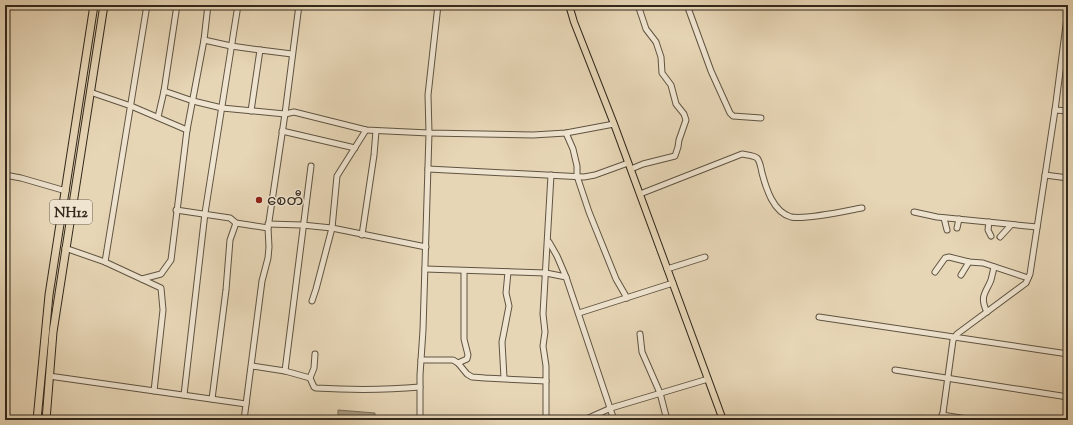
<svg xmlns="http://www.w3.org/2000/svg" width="1073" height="425" viewBox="0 0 1073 425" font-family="'Sorts Mill Goudy','Noto Sans Myanmar',serif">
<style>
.water{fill:#a99b82;stroke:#796d59}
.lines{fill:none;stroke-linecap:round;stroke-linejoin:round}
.minor-casing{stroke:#5f5442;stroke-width:7}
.major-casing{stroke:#32281c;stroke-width:8}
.highway-casing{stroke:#32281c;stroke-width:9}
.minor{stroke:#efe4d0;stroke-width:5}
.major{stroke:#e7d6b6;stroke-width:6}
.highway{stroke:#e7d6b6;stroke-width:7}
.poi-dot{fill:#8f2418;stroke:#efe4d0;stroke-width:1.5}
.labels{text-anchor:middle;stroke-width:3;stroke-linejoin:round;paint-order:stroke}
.shield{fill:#efe4d0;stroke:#6b6052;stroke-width:1}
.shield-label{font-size:14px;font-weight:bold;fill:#32281c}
.poi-label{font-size:15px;fill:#32281c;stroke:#efe4d0;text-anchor:start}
</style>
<rect width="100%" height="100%" fill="#e7d6b6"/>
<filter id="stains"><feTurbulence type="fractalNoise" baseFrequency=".005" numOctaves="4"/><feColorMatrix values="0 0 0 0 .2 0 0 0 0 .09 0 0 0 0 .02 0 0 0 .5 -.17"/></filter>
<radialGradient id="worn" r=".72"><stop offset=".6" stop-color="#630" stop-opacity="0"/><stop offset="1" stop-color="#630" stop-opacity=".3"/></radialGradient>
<polygon class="water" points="338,410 375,413 375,420 338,420"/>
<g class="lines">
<g class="minor-casing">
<g id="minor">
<polyline points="438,5 428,95 429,133 533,135 566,133 614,124"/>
<polyline points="497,5 510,5"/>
<polyline points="687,5 711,71 730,113 733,116 761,118"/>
<polyline points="204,40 231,46 260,50"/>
<polyline points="164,91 193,101 222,108 285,114 294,112 366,130 429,133 423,330 420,375 420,420"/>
<polyline points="90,92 131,106 187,130"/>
<polyline points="1055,110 1068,111"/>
<polyline points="251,111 260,50 292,54"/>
<polyline points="158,117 164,91 177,5"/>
<polyline points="282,131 355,148"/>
<polyline points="566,133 573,149 577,166 577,176 589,212 616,279 627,298"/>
<polyline points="428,169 584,177 595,175 628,163"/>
<polyline points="631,169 643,164 675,156 678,147 679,140 686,120 684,114 676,104 671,85 662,73 661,57 656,42 646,29 638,5"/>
<polyline points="5,175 21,178 66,191"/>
<polyline points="1045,175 1068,178"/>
<path d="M640,194L742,154C746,155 753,155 757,158C760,161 761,168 762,173C766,188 773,212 791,217C807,220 845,211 862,208"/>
<polyline points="176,210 230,218 236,223 268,228"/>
<polyline points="914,212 937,217 1037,227"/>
<polyline points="944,218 947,230"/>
<polyline points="989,222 988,230 991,236"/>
<polyline points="268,224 302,225 332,228 426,247"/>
<polyline points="957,228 959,219"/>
<polyline points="362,235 374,155 376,131"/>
<polyline points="1000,237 1011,225"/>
<polyline points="549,242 557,256 566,277"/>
<polyline points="65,248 105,262 161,288 163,310 154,391"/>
<polyline points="105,262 147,5"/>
<polyline points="425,269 546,273 566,277 614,420"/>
<polyline points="667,269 705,257"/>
<polyline points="935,272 945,258 949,257 969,262 983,263 1028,278"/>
<polyline points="961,275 969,262"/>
<polyline points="142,279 161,274 171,260 187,130 204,40 208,5"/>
<polyline points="312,301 316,289 332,228 337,176 366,130"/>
<path d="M987,312C979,296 986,293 991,280C992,276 993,272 994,267"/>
<polyline points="579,313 673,283"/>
<polyline points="819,317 1068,354"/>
<polyline points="640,334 642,352 660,393 667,420"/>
<path d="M315,354L314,368L310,378L314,387L316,388C351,390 386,390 420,387"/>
<polyline points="421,360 453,360 458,363 467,374 472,377 485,378 546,381 546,366 543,346 545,332 543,314 551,175"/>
<polyline points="458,363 467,359 468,355 464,339 464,271"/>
<polyline points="252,366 285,371 310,378"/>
<polyline points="895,370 1068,397"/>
<polyline points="285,371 311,166"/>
<polyline points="49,376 246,404"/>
<polyline points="504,378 502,342 509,306 506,293 508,272"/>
<polyline points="546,381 546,420"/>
<polyline points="184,395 205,213 238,5"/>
<polyline points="212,399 226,290 230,240 236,223"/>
<polyline points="942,415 973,420"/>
<polyline points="244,420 262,281 268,258 269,247 268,228 285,114 299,5"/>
<polyline points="584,420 611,408 708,379"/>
<polyline points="942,420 953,340 957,334 1026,283 1030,274 1055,110 1068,10"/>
</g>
</g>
<g class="major-casing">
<polyline id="major" points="569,5 574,22 614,124 723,420"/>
</g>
<g class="highway-casing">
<g id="highway">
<polyline points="37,420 49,295 94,5"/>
<polyline points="46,420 53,332 104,5"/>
</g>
</g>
<use href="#minor" class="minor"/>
<use href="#major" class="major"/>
<use href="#highway" class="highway"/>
</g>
<circle class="poi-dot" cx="259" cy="200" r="4"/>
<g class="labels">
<rect class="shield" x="50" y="200" width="42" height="24" rx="3"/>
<g class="shield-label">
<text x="71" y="217">NH12</text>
</g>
<g class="poi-label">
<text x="267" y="205">စေတီ</text>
</g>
</g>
<rect width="1073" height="425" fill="none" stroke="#e7d6b6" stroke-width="20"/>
<rect x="6" y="6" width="1061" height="413" fill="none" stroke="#32281c" stroke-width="2"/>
<rect x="10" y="10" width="1053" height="405" fill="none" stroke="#32281c"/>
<rect width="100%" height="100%" filter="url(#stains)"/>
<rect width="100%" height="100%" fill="url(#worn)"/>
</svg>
